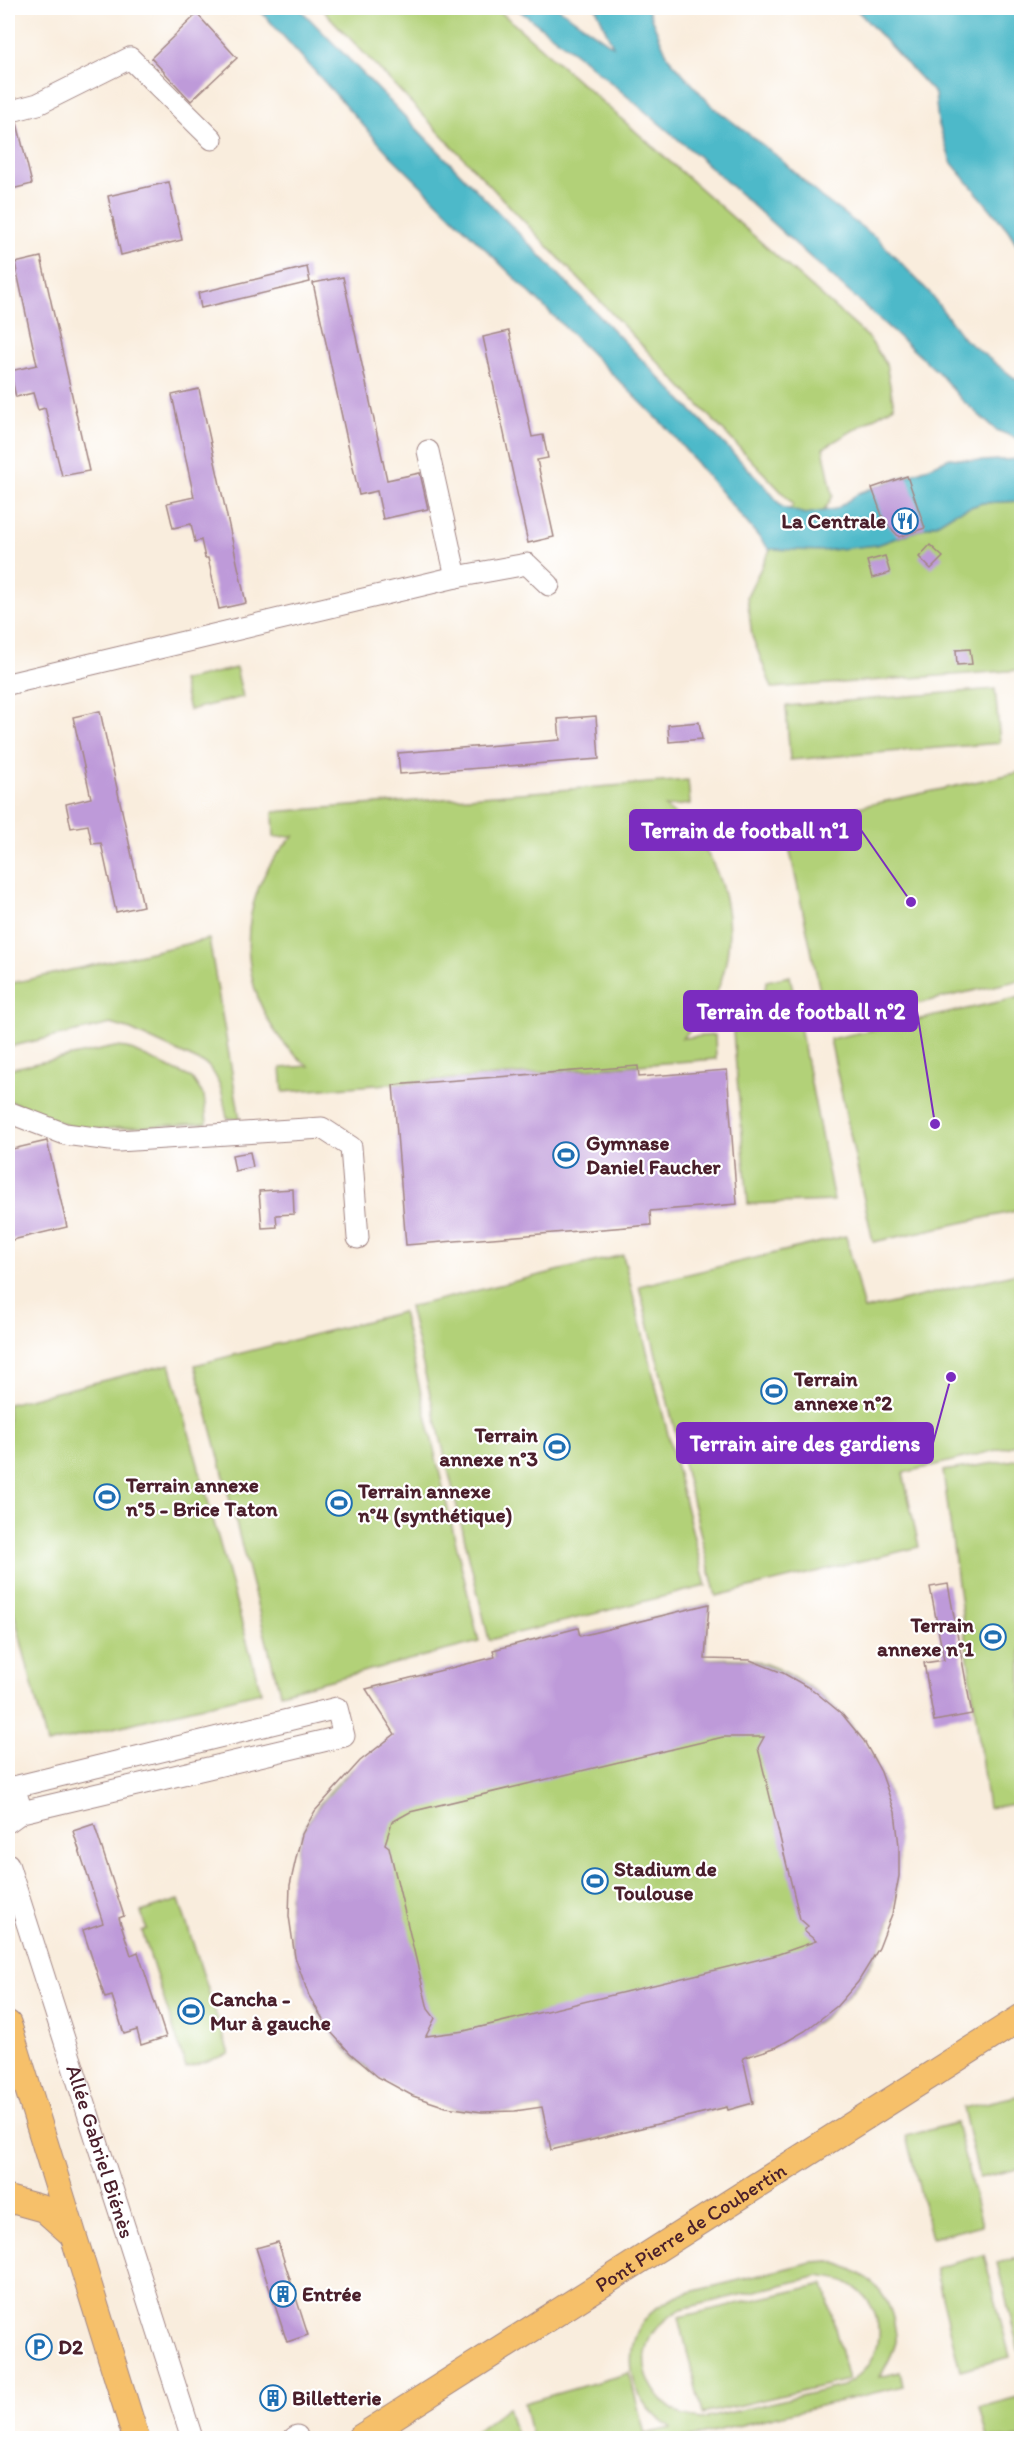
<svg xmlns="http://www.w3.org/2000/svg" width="1029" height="2446" viewBox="0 0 1029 2446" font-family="Itim,sans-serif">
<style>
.green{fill:#b2d178;stroke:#7e7852;stroke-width:1.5;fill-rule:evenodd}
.water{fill:#4eb9c9;stroke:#4c6c7a;stroke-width:1.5}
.building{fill:#be9ad9;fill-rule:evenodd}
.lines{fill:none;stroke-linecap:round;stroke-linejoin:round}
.minor-casing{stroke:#a28684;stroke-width:23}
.major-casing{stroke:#a28684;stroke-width:28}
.minor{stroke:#fff;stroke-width:21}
.major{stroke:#f6c06b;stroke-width:26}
.labels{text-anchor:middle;stroke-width:4.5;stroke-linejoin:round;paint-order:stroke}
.poi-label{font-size:21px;font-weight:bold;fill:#4a1f2b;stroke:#fff;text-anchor:start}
.street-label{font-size:21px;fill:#4a1f2b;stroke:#fff}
.leader{fill:none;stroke:#7b2cbf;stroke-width:2}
.callout-dot{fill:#7b2cbf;stroke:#fff;stroke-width:2}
.callout{fill:#7b2cbf;stroke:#7b2cbf;stroke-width:2}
.callout-label{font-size:22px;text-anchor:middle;font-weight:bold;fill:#fff}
</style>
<rect width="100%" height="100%" fill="#fff"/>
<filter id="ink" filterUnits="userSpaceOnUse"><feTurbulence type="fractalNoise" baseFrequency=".0167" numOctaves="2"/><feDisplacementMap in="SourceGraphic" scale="12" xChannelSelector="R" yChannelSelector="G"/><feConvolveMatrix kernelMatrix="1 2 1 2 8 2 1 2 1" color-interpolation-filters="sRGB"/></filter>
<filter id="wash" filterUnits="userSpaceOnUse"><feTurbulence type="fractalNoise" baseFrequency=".008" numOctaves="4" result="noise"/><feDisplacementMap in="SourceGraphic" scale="24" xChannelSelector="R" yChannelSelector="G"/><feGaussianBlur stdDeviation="1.35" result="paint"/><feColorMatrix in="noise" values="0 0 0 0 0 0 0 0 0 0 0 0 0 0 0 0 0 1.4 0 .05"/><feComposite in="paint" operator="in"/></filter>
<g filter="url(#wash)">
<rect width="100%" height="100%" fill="#f9eddd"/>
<g class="green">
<polygon points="321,8 496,8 868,337 886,364 894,406 823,448 833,496 799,550 877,545 938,523 954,513 982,503 1021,501 1021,670 772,688 752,636 747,596 793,504"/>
<polygon points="236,668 243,697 189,710 182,681"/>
<polygon points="995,689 1000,743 790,760 786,706"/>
<polygon points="1021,772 1021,980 827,1024 784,823"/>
<path d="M688,780L690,804L665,807C727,849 748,942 709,1007C702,1019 692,1029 682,1038L715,1035L716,1059L283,1092L281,1068L309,1066C235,1013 227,897 294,836L274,837L273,812Z"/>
<path d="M209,939L240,1119L227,1118C223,1098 222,1080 207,1065L131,1030L111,1024L8,1047V984Z"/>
<polygon points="790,976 834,1201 748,1204 730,997 763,1011 766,981"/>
<polygon points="1021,997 1021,1210 873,1242 830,1039"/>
<polygon points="115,1047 127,1048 192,1078 204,1096 207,1123 85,1130 66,1125 8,1100 8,1069"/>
<polygon points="846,1236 864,1310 1021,1272 1021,1444 903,1473 919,1547 716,1596 639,1286"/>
<polygon points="623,1255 706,1586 489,1640 409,1307"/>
<polygon points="402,1312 479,1642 280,1693 195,1365"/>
<polygon points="170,1364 261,1692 47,1744 8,1589 8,1404"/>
<polygon points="1021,1459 1021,1803 988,1808 943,1471"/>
<path d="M709,1604L705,1659C720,1659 737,1657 751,1660C789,1668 827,1696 852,1726C918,1807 915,1933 837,2006C810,2032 778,2047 743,2058L753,2103L728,2110L726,2107L551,2150L542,2107C511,2112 479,2114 447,2107C436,2104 425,2098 414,2093C402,2088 387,2083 377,2076C310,2029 276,1943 295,1864C297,1854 299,1843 303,1833C320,1792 361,1761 396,1735L366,1689L494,1658L493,1650L578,1628L580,1636Z"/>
<polygon points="179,1900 229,2054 186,2068 142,1931 147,1929 141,1912"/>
<polygon points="1021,2095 1021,2168 979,2178 963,2108"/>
<polygon points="956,2123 982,2225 932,2238 906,2136"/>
<polygon points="984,2255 1010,2357 960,2370 935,2268"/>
<polygon points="1021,2257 1022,2352 1019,2352 997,2263"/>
<path d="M830,2261C861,2270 888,2289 894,2323C895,2329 897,2336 896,2342C893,2354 886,2366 880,2377L900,2372L903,2386L687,2438H532L524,2403L629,2373L645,2434L671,2428C664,2421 653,2416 647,2407C626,2379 625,2338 651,2313C660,2304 671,2299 683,2294L812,2262ZM819,2276C827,2278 839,2278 846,2282C892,2306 887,2366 842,2386L703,2419C696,2418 686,2418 680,2414C654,2400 635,2367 650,2338C656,2325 669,2317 681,2309Z"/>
<polygon points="824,2284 848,2380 702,2414 679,2317"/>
<polygon points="1018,2397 1021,2413 1021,2438 988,2438 980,2407"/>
<polygon points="508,2407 517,2438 467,2438"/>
</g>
<g class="water">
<polygon points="258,8 299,8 766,487 782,507 805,514 836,509 859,493 920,471 950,458 981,461 1021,459 1021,501 982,503 954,513 938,523 877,545 822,551 769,549 666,427 389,154"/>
<polygon points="516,8 558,8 613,46 596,8 647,8 668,57 712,106 777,156 821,197 878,239 929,292 964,339 1021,383 1021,440 996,430 961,399 939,373 699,157 583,59"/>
<polygon points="855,8 1021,8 1021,251 1008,230 951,162 938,122 935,94"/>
</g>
<g id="blocks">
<g class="building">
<polygon points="197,14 237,58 191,101 151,58"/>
<polygon points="17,123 32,184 8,190 8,124"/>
<polygon points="169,182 182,240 121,255 108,196"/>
<polygon points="41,257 89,471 62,476 45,408 38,410 33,393 16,397 10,371 37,365 15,263"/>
<polygon points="307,267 310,282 201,308 198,293"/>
<polygon points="343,277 387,480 420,473 428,509 383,519 377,491 359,495 313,283"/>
<polygon points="509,331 532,437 543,435 548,458 537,460 554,537 528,543 483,337"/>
<polygon points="199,389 246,603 219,609 208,558 205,558 201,540 195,542 191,524 173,528 167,503 194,497 172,395"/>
<polygon points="907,476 925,528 899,537 884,521 872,488"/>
<polygon points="930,545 943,557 931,569 919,557"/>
<polygon points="885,556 890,573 872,578 867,561"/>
<polygon points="970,649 972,664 957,665 956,650"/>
<polygon points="100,711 143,906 116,912 101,843 92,844 88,825 71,828 66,804 91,798 73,717"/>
<polygon points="596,716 599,759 400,774 398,753 560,740 558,719"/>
<polygon points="699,722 702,739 669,742 668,725"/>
<polygon points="638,1066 639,1077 727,1070 737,1204 650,1211 651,1225 406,1245 393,1085"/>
<polygon points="47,1141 67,1227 8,1241 8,1150"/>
<polygon points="250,1152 253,1167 235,1171 232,1155"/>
<polygon points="293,1189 294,1214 276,1215 277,1227 262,1228 259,1191"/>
<polygon points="948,1584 972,1714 934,1721 924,1663 944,1660 930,1587"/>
<path d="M709,1604L705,1659L750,1660L783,1673L813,1690L842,1714L864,1741L881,1772L895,1812L899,1846V1876L892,1914L879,1948L858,1982L837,2006L805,2031L777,2047L743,2058L753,2103L728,2110L727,2107L551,2150L542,2107L515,2111L482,2112L446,2107L413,2096L378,2077L350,2053L330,2031L309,1996L295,1957L289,1916L290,1885L297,1854L302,1834L315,1811L360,1761L395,1734L366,1689L495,1657L493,1650L578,1628L580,1636ZM723,1737H764L758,1748L800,1919L808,1926L804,1931L816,1941L773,1956L464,2031L426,2036L435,2018L428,2009L389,1847L385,1844L392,1822L410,1812Z"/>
<polygon points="94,1824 124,1916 119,1918 131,1955 138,1952 166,2037 141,2045 137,2030 124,2034 112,1996 105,1998 83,1930 103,1923 73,1831"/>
<polygon points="278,2242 308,2335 287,2342 256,2248"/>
</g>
</g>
</g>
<g filter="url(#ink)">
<use href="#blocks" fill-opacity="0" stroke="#a28684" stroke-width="1.5"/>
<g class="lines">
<g class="minor-casing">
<g id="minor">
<polyline points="8,112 38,104 130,58 212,139"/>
<polyline points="428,451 456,577"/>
<polyline points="8,684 456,577 527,564 549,585"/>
<polyline points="8,1112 65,1134 118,1141 322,1128 351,1147 358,1238"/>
<polyline points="8,1822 22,1812 344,1736 337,1708 14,1787 22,1812"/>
<path id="s1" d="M8,1864L192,2438"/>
<polyline points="294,2438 297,2436"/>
</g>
</g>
<g class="major-casing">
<g id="major">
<polyline points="8,2024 136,2438"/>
<polyline points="8,2199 44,2209 72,2234"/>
<path id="s2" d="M360,2438L1022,2017"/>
</g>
</g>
<use href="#minor" class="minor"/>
<use href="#major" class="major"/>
</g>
</g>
<defs>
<g id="restaurant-ring" transform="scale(1.35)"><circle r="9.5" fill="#fff" stroke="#1f6fb2" stroke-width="1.5"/><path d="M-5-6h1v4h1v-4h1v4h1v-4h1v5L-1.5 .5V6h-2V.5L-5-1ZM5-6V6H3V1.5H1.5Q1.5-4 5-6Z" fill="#1f6fb2"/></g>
<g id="stadium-ring" transform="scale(1.35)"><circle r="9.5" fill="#fff" stroke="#1f6fb2" stroke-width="1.5"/><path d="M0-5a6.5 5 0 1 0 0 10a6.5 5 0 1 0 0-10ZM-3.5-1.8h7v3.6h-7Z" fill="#1f6fb2"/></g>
<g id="building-ring" transform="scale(1.35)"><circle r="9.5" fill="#fff" stroke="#1f6fb2" stroke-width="1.5"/><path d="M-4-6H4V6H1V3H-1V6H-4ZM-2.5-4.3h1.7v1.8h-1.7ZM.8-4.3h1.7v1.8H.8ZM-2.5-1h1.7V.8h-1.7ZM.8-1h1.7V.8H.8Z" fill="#1f6fb2"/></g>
<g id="parking-ring" transform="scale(1.35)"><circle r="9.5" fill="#fff" stroke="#1f6fb2" stroke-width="1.5"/><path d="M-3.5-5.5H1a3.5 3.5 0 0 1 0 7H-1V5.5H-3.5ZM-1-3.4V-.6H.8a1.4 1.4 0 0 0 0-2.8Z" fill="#1f6fb2"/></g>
</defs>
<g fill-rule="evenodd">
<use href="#restaurant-ring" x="905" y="521"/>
<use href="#stadium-ring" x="566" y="1155"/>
<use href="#stadium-ring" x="774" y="1391"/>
<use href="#stadium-ring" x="557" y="1447"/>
<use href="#stadium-ring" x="107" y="1497"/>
<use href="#stadium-ring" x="339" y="1503"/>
<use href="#stadium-ring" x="993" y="1637"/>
<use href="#stadium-ring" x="595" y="1881"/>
<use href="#stadium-ring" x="191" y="2011"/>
<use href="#building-ring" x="283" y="2294"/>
<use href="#parking-ring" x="39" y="2347"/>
<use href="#building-ring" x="273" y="2398"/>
</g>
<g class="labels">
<g class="poi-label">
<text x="886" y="528" text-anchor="end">La Centrale</text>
<text x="586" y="1150">Gymnase<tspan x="586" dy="24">Daniel Faucher</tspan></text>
<text x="794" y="1386">Terrain<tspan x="794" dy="24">annexe n°2</tspan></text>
<text x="538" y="1442" text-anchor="end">Terrain<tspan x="538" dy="24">annexe n°3</tspan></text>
<text x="126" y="1492">Terrain annexe<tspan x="126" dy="24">n°5 - Brice Taton</tspan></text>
<text x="358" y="1498">Terrain annexe<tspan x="358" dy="24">n°4 (synthétique)</tspan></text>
<text x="974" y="1632" text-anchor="end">Terrain<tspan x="974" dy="24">annexe n°1</tspan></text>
<text x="614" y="1876">Stadium de<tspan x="614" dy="24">Toulouse</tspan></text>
<text x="210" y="2006">Cancha -<tspan x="210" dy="24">Mur à gauche</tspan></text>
<text x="302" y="2301">Entrée</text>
<text x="58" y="2354">D2</text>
<text x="292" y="2405">Billetterie</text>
</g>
<g class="street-label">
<text dy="7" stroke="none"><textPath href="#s1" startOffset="302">Allée Gabriel Biénès</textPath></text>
<text dy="7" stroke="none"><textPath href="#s2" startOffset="392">Pont Pierre de Coubertin</textPath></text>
</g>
</g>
<path class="leader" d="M911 902L861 830M935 1124L917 1011M951 1377L933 1443"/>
<g class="callout-dot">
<circle cx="911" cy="902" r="6"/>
<circle cx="935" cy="1124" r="6"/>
<circle cx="951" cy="1377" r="6"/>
</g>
<g class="callout">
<rect x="630" y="810" width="231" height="40" rx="6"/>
<rect x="684" y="991" width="233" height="40" rx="6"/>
<rect x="677" y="1423" width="256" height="40" rx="6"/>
</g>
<g class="callout-label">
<text x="745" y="838">Terrain de football n°1</text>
<text x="801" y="1019">Terrain de football n°2</text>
<text x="805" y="1451">Terrain aire des gardiens</text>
</g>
<rect width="1029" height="2446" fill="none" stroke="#fff" stroke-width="30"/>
</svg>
